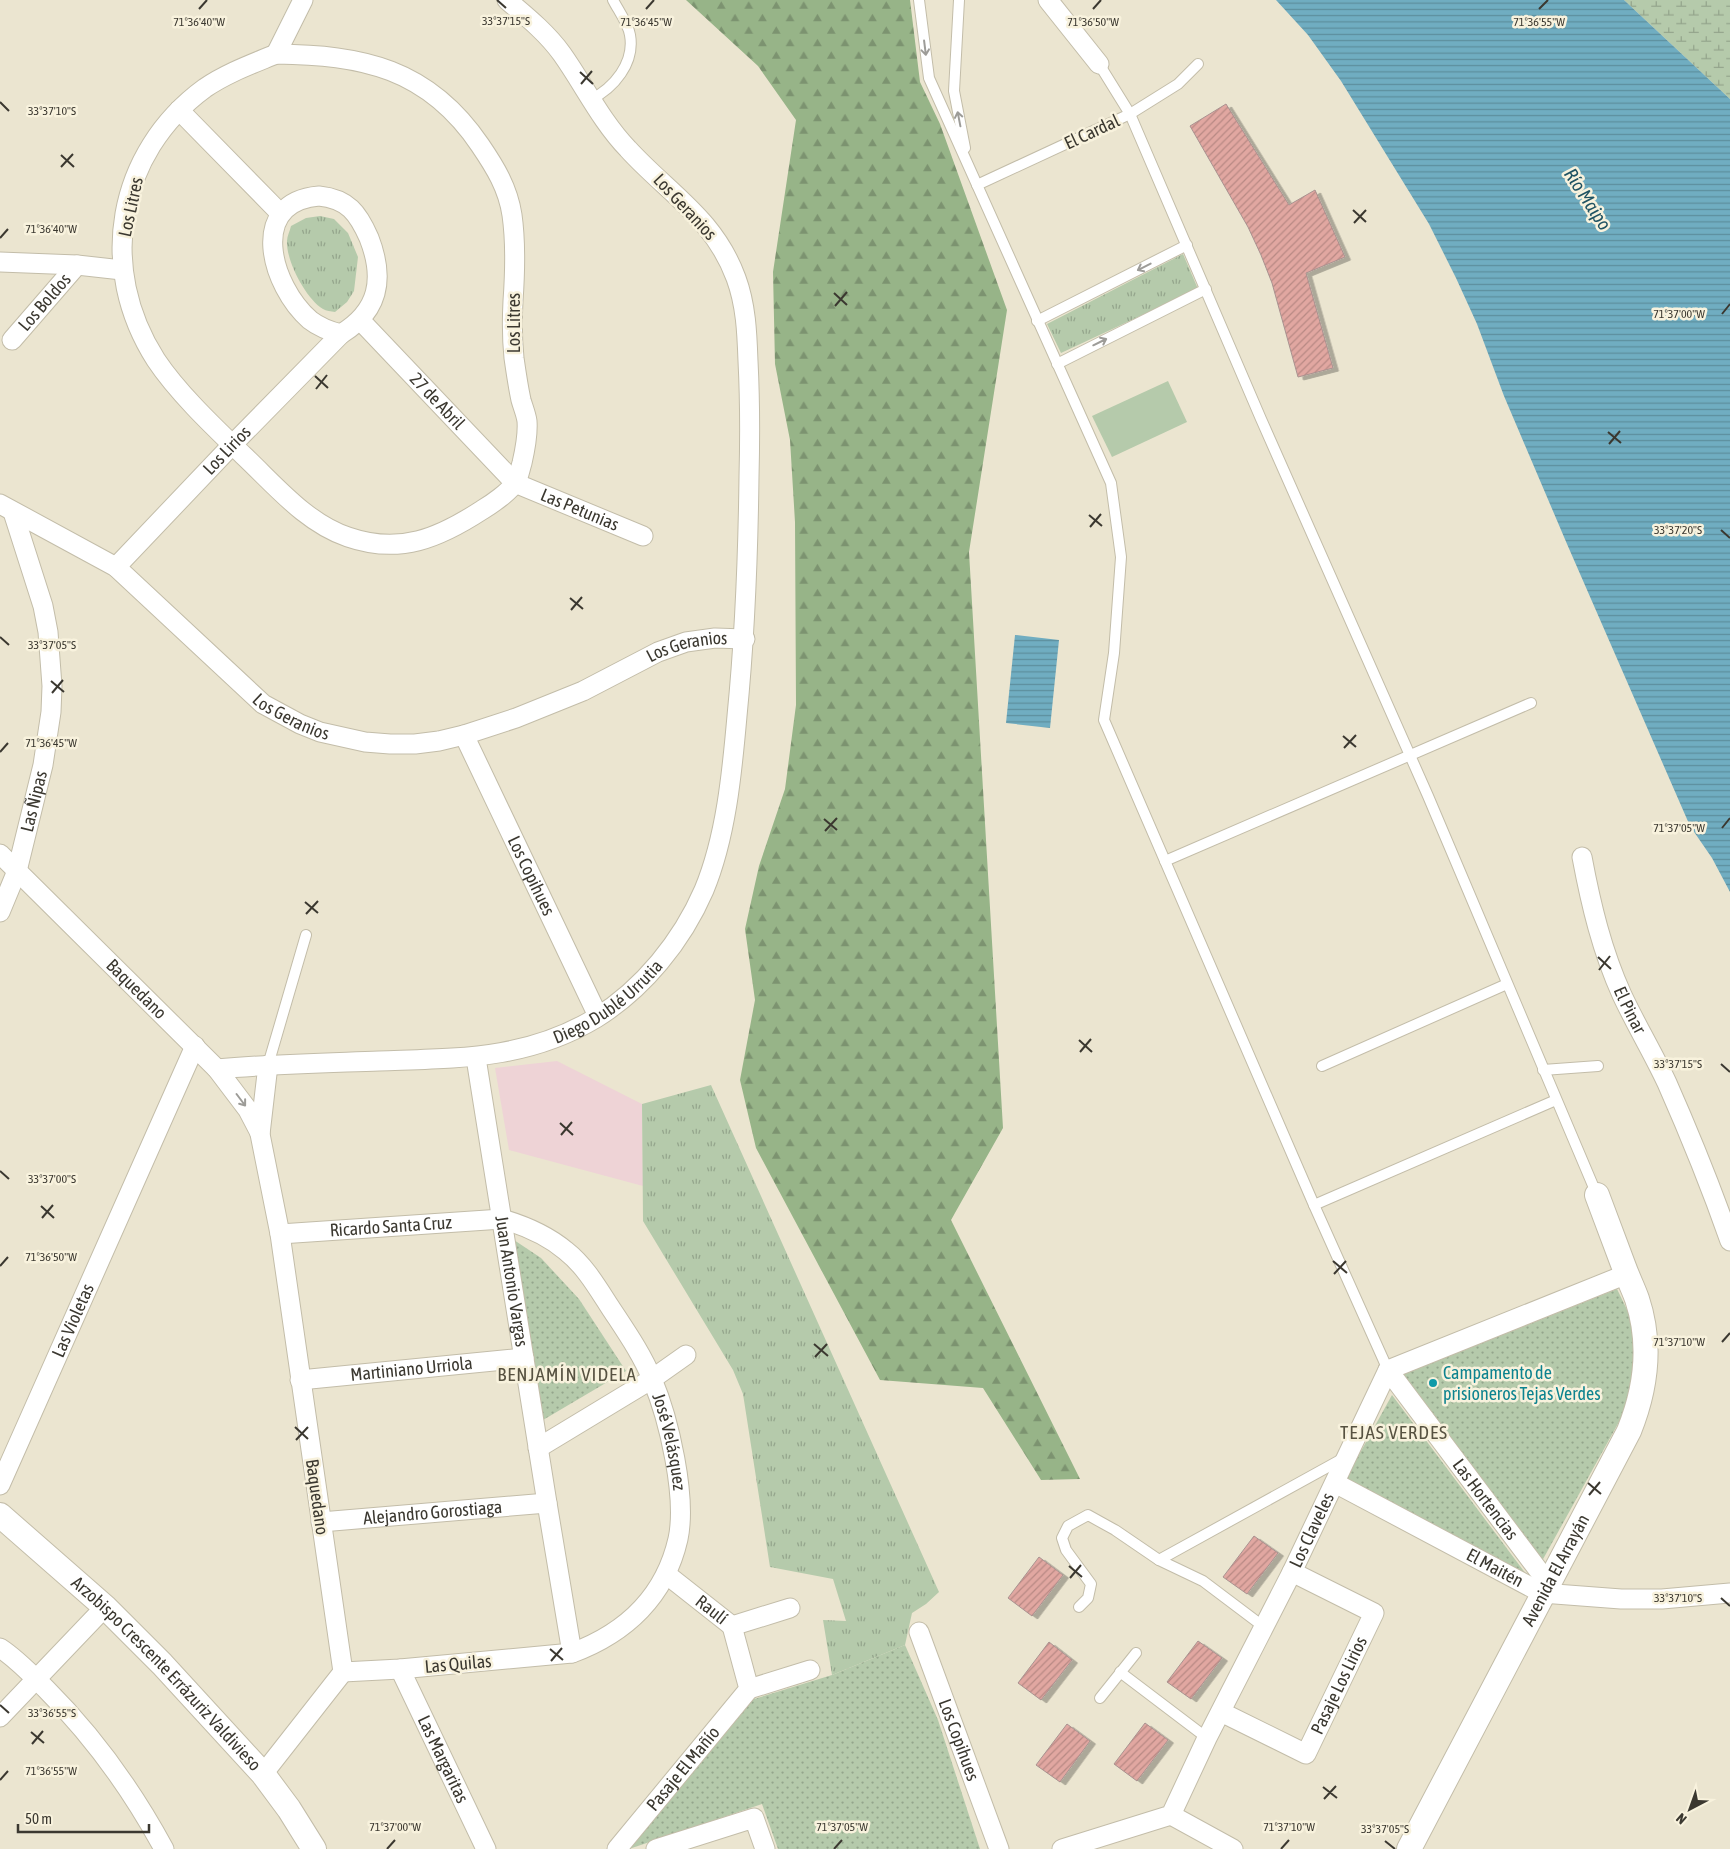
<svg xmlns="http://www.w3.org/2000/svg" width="1730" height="1849" viewBox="0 0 1730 1849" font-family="'Asap Condensed',sans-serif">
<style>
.education{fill:#eed3d6}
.grass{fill:url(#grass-tufts)}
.forest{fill:url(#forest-firs)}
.wetland{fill:url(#wetland-marsh)}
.park{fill:url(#park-dots)}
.pitch{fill:#b5caab}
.water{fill:url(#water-rules)}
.building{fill:url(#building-hatch);stroke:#a99290;filter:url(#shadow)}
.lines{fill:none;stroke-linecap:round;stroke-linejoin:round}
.service-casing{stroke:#c3bda9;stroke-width:12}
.minor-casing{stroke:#c3bda9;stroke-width:21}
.tertiary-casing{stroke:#c3bda9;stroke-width:26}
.service{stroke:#fff;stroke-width:10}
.minor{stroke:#fff;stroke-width:19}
.tertiary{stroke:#fff;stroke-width:24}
.oneway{stroke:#9d9c98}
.ticks{fill:none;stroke:#3b3830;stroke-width:2}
.culture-dot{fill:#0f9aa8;stroke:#f8f2dd;stroke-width:2}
.labels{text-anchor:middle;stroke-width:5;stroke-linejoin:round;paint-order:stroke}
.street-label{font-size:18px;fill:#3b3830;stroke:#f8f2dd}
.culture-label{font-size:18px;fill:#0d838f;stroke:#f8f2dd;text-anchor:start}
.water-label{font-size:19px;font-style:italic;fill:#205363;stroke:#f8f2dd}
.neighbourhood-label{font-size:19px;letter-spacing:1px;fill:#575241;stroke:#f8f2dd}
.ticks-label{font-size:12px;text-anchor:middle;fill:#3b3830;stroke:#f8f2dd;stroke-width:5;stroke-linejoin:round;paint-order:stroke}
</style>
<defs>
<pattern id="grass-tufts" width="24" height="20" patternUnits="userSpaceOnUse" patternTransform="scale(1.25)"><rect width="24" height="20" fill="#b5caab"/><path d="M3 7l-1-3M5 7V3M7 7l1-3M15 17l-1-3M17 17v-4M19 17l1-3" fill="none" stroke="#94a58c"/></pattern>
<pattern id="forest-firs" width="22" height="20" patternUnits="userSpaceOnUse" patternTransform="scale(1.25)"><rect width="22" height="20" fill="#97b488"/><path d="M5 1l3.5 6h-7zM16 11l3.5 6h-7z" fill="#7c9370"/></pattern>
<pattern id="wetland-marsh" width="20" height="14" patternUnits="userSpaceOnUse" patternTransform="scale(1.25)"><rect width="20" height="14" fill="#b5caab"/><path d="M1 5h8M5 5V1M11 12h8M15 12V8" fill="none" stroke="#94a58c"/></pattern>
<pattern id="park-dots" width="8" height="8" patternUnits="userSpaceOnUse" patternTransform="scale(1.25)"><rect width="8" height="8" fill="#b5caab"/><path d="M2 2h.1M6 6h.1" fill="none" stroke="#94a58c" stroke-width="1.8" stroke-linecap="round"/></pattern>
<pattern id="water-rules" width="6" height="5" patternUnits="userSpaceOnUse" patternTransform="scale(1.25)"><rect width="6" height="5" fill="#70adc1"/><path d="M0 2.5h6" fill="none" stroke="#5d8e9d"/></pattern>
<pattern id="building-hatch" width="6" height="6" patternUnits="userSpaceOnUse" patternTransform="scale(1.25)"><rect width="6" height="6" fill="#e1a7a1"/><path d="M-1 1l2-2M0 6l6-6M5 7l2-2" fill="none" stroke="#b88984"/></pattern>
<filter id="shadow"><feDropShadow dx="5.5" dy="3" stdDeviation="0" flood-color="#0004"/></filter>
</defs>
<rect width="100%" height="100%" fill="#ebe5d0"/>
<polygon class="education" points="557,1061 642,1104 643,1186 509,1150 495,1068"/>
<g class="grass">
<path d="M320,216L334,219L348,233L358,257L354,291L347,302L335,312C331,311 326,311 323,309C306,299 286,261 287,241C287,236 290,231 291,226L306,218Z"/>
<polygon points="1183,254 1198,289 1061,353 1047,324"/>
<polygon points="711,1085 939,1592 926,1604 912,1613 905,1645 832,1675 823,1620 846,1621 833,1579 770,1567 743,1394 733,1370 643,1221 642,1104"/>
</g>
<polygon class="forest" points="686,0 910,0 920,82 940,124 1007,310 969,552 1003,1128 951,1220 1080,1479 1041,1480 983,1388 880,1380 756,1148 740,1080 755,1000 745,929 759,866 785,789 796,705 795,522 790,440 775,364 773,272 796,120 758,66"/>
<polygon class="wetland" points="1624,0 1730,0 1730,99"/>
<g class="park">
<polygon points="514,1240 541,1258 579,1299 626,1371 538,1423"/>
<polygon points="1617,1289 1631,1318 1637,1365 1625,1411 1542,1561 1402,1375"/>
<polygon points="1392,1395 1529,1578 1345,1480"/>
<polygon points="905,1645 938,1720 980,1849 778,1849 762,1804 629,1849 751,1700 832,1675"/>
</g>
<polygon class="pitch" points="1168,381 1187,422 1112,457 1092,416"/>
<g class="water">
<polygon points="1276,0 1624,0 1730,99 1730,892 1712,858 1690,826 1567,544 1504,396 1477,324 1456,278 1429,224 1341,81 1308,35"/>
<polygon points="1015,635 1059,640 1050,728 1006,723"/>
</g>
<g class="building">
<polygon points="1226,104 1289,205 1315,190 1345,257 1306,273 1333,368 1298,377 1272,283 1261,255 1248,227 1190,126"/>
<polygon points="1254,1536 1278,1553 1247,1594 1223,1577"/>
<polygon points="1039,1557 1063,1575 1032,1616 1008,1598"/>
<polygon points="1198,1641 1222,1658 1191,1699 1167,1682"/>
<polygon points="1049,1642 1072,1660 1041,1700 1018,1683"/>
<polygon points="1145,1723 1168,1740 1137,1781 1114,1764"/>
<polygon points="1067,1724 1090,1741 1060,1782 1036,1765"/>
</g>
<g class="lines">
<g class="service-casing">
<g id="service">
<polyline points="919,0 929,78 1111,483 1121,557 1114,653 1104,720 1314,1205 1388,1370"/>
<polyline points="959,0 954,91 965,148"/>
<polyline points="1099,64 1130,114 1261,419 1428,796 1597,1195"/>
<path d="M590,100C614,88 635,63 630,35C628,23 618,10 613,0"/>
<polyline points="977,185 1130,114 1178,84 1198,64"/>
<polyline points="1037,321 1187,245"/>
<polyline points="1057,364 1206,289"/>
<polyline points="1165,861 1531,703"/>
<polyline points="268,1065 306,935"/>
<polyline points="1322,1066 1507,984"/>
<polyline points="1543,1070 1598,1066"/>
<polyline points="1314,1205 1556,1100"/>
<polyline points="1159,1560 1344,1458"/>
<polyline points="1079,1607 1088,1598 1091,1584 1066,1550 1062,1538 1068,1526 1088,1515 1115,1530 1159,1560 1203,1581 1264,1627"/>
<polyline points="1120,1672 1207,1738"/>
<polyline points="1100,1698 1136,1653"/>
</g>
</g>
<g class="minor-casing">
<g id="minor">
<polyline points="1048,0 1099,64"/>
<path d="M276,54C362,55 428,68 480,145C495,167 508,188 512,215C516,243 515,273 513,301C512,320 512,339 514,358C516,372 518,386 521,400C523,407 526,414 527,421C528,434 525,450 522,463C520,469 519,478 515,483C509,492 492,504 482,510C439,538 400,555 348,537C306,523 275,485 243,455C214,427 178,393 156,360C97,268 116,153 205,88C227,73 252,64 276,54Z"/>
<polyline points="276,54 303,0"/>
<polyline points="179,110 280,213"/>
<path d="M319,196C348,199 358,213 369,238C385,279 379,311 341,334C329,331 319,327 310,320C271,286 247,202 319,196Z"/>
<polyline points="0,262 77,265 122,270"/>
<path id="s1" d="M360,320L515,483L643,536"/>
<path id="s2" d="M12,340L77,265"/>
<path id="s3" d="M0,504L116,567L263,704L300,724L320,732L365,742L390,744H415L439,741L464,735L516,718L583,691L658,652L686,642L715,638L745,639"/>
<path id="s4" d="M116,567L232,445L341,334"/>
<path id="s5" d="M464,735L598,1016"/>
<path id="s6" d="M0,854L217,1069L248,1110L260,1133"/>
<path id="s7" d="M1582,857C1591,905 1602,951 1622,995C1636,1025 1653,1053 1667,1083C1690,1135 1711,1187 1730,1241"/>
<path id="s8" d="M0,912L17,871L43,765L51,712L52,686L48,632L43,606L13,512"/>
<path id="s9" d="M476,1058L547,1503L572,1653"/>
<path id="s10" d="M217,1069C271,1064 325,1063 379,1061C458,1058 526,1060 596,1018C643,989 682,941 704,890C726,837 732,773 737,716C745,635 748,558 749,477C750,438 750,400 748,361C747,333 746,305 736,278C714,218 668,193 628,149C601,121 584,85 562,54C547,33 526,16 507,0"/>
<path id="s11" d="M280,1234L502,1219C526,1226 547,1235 566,1251C585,1266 597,1287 610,1307C625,1330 642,1354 652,1379C669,1419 687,1497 678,1539C665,1596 626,1633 572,1653L400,1669L343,1672"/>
<path id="s12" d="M1388,1370L1548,1583"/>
<path id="s13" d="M300,1380L524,1358"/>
<polyline points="538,1448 652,1379 686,1355"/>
<path id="s14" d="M1335,1483L1542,1593L1621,1599H1662L1730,1593"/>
<path id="s15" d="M0,1485L195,1046"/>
<path id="s16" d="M321,1522L547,1503"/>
<path id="s17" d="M666,1574L732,1626"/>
<polyline points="732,1626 790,1608"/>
<path id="s18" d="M919,1632L999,1849"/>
<path d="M0,1648C17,1659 32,1675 46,1689C94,1737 132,1790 164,1849"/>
<path id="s19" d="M400,1669L486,1849"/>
<polyline points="749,1689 810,1670"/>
<path id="s20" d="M1221,1712L1306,1754L1374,1613L1292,1572"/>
<polyline points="0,1717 105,1607"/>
<polyline points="263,1774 343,1672 280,1234 260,1134 268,1065"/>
<polyline points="1171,1815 1233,1849"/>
<path id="s21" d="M617,1849L749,1689L732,1626"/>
<polyline points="656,1849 754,1818 765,1849"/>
<path id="s22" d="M1062,1849L1171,1815L1207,1738L1292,1572L1388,1370L1627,1274"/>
</g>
</g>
<g class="tertiary-casing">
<g id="tertiary">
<path id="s23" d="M0,1515L105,1607L162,1664L263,1774L289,1809L314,1849"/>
<path id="s24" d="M1409,1849L1629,1431C1646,1389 1652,1344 1637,1299C1633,1288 1628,1278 1624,1267C1615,1243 1606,1219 1597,1195"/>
</g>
</g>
<use href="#service" class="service"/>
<use href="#minor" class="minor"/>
<use href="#tertiary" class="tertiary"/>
</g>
<defs><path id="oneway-shaft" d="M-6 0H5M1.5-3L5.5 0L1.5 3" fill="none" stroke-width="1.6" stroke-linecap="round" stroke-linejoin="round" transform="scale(1.25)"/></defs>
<g class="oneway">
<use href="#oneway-shaft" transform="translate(925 48) rotate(83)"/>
<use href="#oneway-shaft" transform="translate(959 119) rotate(-101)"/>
<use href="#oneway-shaft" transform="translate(1144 267) rotate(153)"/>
<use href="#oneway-shaft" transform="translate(1100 342) rotate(-26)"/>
<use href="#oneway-shaft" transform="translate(241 1100) rotate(53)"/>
</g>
<path class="ticks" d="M497,0L506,8M199,9L207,0M646,9L654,0M1093,9L1101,0M1539,9L1548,0M580,72L593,84M581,84L592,71M0,102L9,111M61,155L74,167M61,167L73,154M1353,210L1366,222M1354,223L1366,210M0,238L8,229M834,293L847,305M835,306L847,292M1722,314L1730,304M315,376L328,388M316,389L327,375M1608,432L1621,443M1609,444L1620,431M1089,515L1102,526M1090,527L1101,514M1721,530L1730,538M570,598L583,609M571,610L582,597M0,637L9,645M51,681L64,692M52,693L63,680M1343,736L1356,747M1344,748L1356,735M0,752L8,743M824,819L837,830M1722,828L1730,818M825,831L837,818M305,902L318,913M306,914L318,901M1598,957L1611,969M1599,970L1610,956M1079,1040L1092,1052M1080,1052L1091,1039M1721,1064L1730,1072M560,1123L573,1135M561,1135L572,1122M0,1171L9,1179M41,1206L54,1218M42,1218L53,1205M1333,1261L1347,1273M0,1266L8,1257M1334,1274L1346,1261M1722,1342L1730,1333M814,1344L828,1356M815,1357L827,1344M295,1427L308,1439M296,1440L308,1427M1588,1483L1601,1494M1589,1495L1600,1482M1069,1566L1082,1577M1070,1578L1081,1565M1721,1598L1730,1606M550,1649L563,1660M551,1661L562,1648M0,1705L9,1713M31,1732L44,1743M32,1744L43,1731M0,1780L8,1771M1323,1787L1337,1798M1324,1799L1336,1786M1385,1841L1395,1849M387,1849L395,1840M834,1849L842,1840M1281,1849L1289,1840"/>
<circle class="culture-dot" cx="1433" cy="1383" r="5"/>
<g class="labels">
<g class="street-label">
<text transform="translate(1092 132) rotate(-25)" y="6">El Cardal</text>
<text transform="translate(131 207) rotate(-78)" y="6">Los Litres</text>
<text transform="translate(685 207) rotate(47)" y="6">Los Geranios</text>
<text dy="6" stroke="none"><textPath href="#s2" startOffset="50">Los Boldos</textPath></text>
<text transform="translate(514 323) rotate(-90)" y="6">Los Litres</text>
<text dy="6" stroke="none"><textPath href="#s1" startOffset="112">27 de Abril</textPath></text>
<text dy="6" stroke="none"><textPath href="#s4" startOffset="161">Los Lirios</textPath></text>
<text dy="6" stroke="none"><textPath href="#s1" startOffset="295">Las Petunias</textPath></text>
<text dy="6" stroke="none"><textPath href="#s3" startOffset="784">Los Geranios</textPath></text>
<text dy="6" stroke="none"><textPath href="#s3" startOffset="364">Los Geranios</textPath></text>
<text dy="6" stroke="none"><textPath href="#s8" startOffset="116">Las Ñipas</textPath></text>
<text dy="6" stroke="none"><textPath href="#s5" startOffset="156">Los Copihues</textPath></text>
<text dy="6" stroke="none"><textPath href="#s6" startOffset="192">Baquedano</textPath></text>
<text dy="6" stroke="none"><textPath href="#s10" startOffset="405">Diego Dublé Urrutia</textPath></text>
<text dy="6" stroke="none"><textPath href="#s7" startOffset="161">El Pinar</textPath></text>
<text dy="6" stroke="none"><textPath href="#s11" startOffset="111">Ricardo Santa Cruz</textPath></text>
<text dy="6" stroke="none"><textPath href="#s9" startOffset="226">Juan Antonio Vargas</textPath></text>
<text dy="6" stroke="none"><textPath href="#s15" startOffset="180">Las Violetas</textPath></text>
<text dy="6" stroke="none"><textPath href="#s13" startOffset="112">Martiniano Urriola</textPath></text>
<text dy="6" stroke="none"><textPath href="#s11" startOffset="515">José Velásquez</textPath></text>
<text transform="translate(317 1497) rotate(82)" y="6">Baquedano</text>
<text dy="6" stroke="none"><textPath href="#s12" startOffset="162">Las Hortencias</textPath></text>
<text dy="6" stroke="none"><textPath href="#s16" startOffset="112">Alejandro Gorostiaga</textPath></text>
<text dy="6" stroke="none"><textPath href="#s22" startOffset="432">Los Claveles</textPath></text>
<text dy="6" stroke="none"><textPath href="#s14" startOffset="181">El Maitén</textPath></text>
<text dy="6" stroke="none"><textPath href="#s24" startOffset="315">Avenida El Arrayán</textPath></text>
<text dy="6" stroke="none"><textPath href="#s17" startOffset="58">Raulí</textPath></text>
<text transform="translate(458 1664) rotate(-5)" y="6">Las Quilas</text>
<text dy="6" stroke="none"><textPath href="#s23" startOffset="230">Arzobispo Crescente Errázuriz Valdivieso</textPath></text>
<text dy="6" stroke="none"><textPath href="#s20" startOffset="171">Pasaje Los Lirios</textPath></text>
<text dy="6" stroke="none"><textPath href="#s18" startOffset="115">Los Copihues</textPath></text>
<text dy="6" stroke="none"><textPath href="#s19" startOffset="100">Las Margaritas</textPath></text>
<text dy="6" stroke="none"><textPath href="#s21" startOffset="104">Pasaje El Mañío</textPath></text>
</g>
<g class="culture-label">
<text x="1443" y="1379">Campamento de<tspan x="1443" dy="21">prisioneros Tejas Verdes</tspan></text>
</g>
<g class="water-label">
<text transform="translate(1588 199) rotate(57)" y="7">Río Maipo</text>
</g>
<g class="neighbourhood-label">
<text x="567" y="1381">BENJAMÍN VIDELA</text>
<text x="1394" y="1439">TEJAS VERDES</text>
</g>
</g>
<g class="ticks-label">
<text x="506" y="25">33°37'15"S</text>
<text x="199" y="26">71°36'40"W</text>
<text x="646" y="26">71°36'45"W</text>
<text x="1093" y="26">71°36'50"W</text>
<text x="1539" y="26">71°36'55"W</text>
<text x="52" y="115">33°37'10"S</text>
<text x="51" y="233">71°36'40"W</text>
<text x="1679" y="318">71°37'00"W</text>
<text x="1678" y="534">33°37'20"S</text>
<text x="52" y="649">33°37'05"S</text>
<text x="51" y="747">71°36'45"W</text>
<text x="1679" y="832">71°37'05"W</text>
<text x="1678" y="1068">33°37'15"S</text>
<text x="52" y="1183">33°37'00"S</text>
<text x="51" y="1261">71°36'50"W</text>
<text x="1679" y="1346">71°37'10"W</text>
<text x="1678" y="1602">33°37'10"S</text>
<text x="52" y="1717">33°36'55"S</text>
<text x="51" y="1775">71°36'55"W</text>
<text x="395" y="1831">71°37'00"W</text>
<text x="842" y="1831">71°37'05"W</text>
<text x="1289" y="1831">71°37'10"W</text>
<text x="1385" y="1833">33°37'05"S</text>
</g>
<g transform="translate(1690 1809) rotate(221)" stroke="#f8f2dd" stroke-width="4" paint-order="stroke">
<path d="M0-4L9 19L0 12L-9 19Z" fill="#3b3830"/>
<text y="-8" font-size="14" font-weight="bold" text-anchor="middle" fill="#3b3830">N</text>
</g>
<path d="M18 1824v8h131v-8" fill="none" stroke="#3b3830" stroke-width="2.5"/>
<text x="25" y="1824" font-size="15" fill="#3b3830" stroke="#f8f2dd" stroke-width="4" paint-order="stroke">50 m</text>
</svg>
